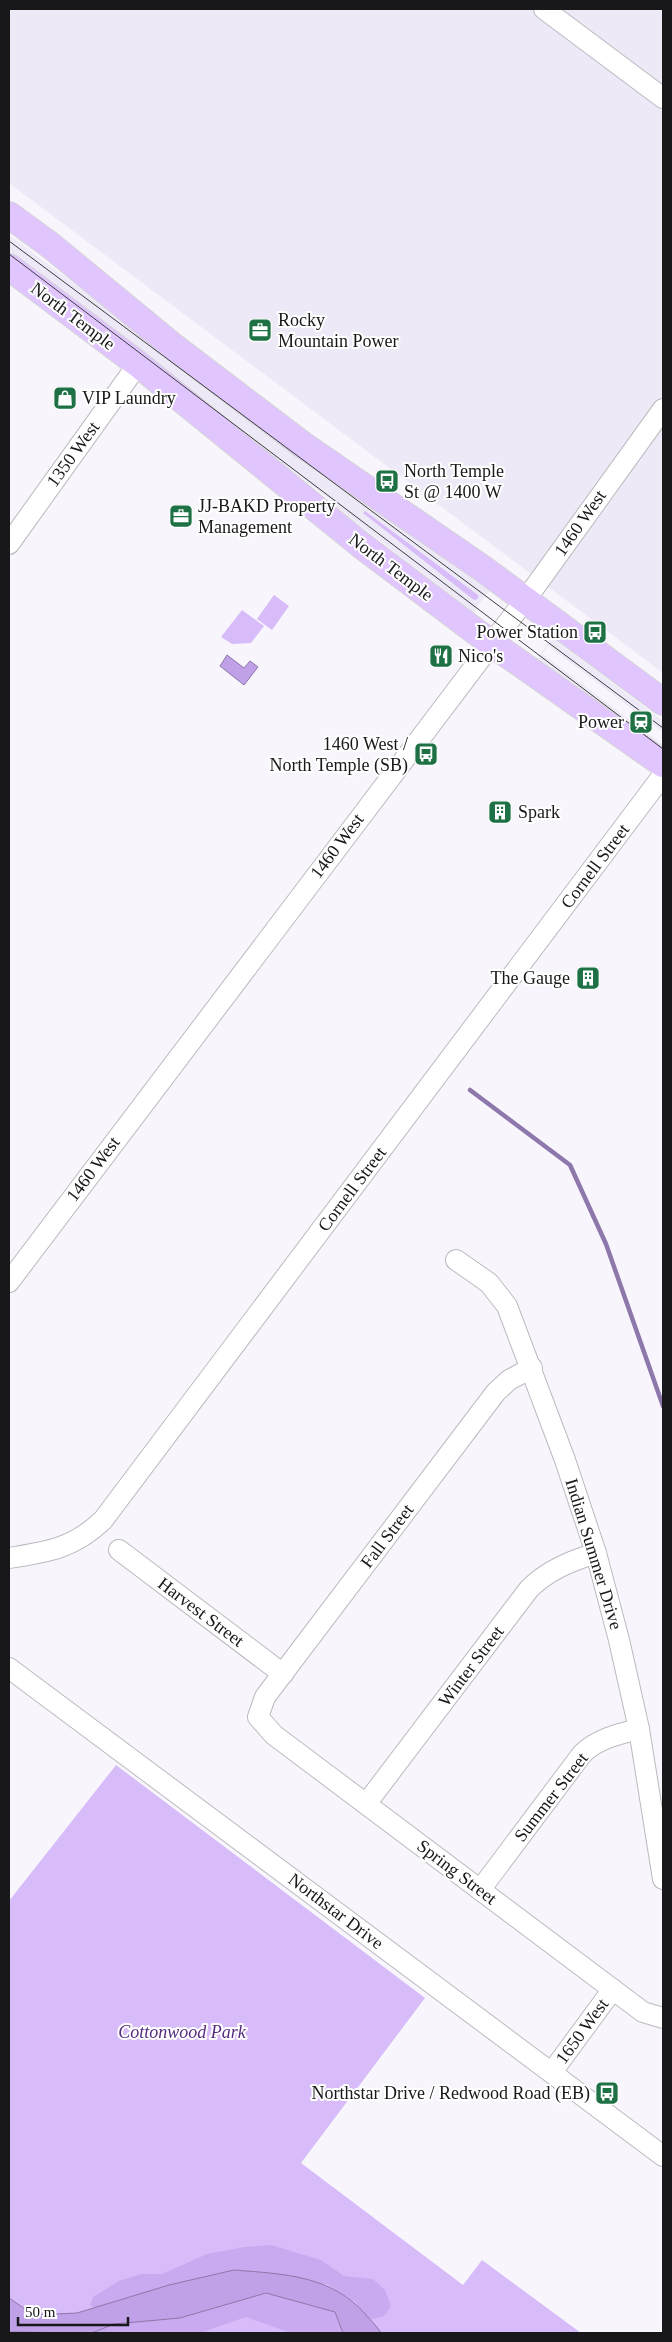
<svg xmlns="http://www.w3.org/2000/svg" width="672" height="2342" viewBox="0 0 672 2342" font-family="'Times New Roman',serif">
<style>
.built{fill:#eee9f6;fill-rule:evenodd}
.green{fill:#d7bcf9}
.forest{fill:#c9a9f0}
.water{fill:#c0a0e7;stroke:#8e77aa}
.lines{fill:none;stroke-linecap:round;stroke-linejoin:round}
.stream{stroke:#8e77aa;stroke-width:4.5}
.minor-casing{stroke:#bcbabf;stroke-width:22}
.major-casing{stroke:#d5d5d6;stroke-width:28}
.minor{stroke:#fff;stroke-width:20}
.major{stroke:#e0c5ff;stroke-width:26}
.tram{stroke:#3c3c3e;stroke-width:1}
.labels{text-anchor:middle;stroke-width:4;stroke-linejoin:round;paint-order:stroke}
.street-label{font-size:18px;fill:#18181a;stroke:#fff}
.poi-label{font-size:18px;fill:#18181a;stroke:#fff;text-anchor:start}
.park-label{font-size:18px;font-style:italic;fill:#572d7f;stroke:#fff}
</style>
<rect width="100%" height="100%" fill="#f8f6fc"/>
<g class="built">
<polygon points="9,9 663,9 663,673 9,183"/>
<path d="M9,235L281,439L490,590L473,612L331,503L332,501L9,257ZM365,512L478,595L477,600L364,513Z"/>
<polygon points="552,638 663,721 663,732 548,646 542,654 663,745 663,753 537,659"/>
</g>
<g class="green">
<polygon points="365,511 478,595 478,599 474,600 363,513"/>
<polygon points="274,595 289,606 272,630 257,619"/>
<polygon points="242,610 264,626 251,643 232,644 221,637"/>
<polygon points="116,1765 425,1998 301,2163 463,2285 482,2260 581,2333 36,2333 34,2315 9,2298 9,1901"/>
</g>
<g class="forest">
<polygon points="271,2245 321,2260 344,2276 373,2279 385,2290 391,2306 384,2316 370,2320 355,2302 327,2284 126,2298 95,2308 90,2305 93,2297 119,2281 141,2274 162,2274 207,2254 245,2247"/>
<polygon points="266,2293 335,2312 342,2331 339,2333 291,2333 246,2317 200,2333 92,2333 114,2324 180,2318"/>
</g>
<g class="water">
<polygon points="227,655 244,668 250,661 258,667 244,685 220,666"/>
<path d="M234,2270C283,2274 332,2275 366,2315C371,2321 377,2326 381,2333H343L335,2312L266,2293L180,2318L114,2324L92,2333L9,2332V2298L34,2315L77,2313L169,2285Z"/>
</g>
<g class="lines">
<polyline class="stream" points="470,1090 570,1165 606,1244 663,1406"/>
<g class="minor-casing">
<g id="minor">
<polyline points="544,9 663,98"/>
<polyline points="9,544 138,364"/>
<polyline points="456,1260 489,1283 507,1306 565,1460 596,1553 619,1640 639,1729 663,1879"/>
<polyline points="9,1282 537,584 663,409"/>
<polyline points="532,1368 509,1380 496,1392 265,1697 258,1717 274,1735 643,2012 663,2018"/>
<polyline points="119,1550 283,1674"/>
<path d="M9,1558C48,1552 74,1548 103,1520L663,775"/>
<polyline points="9,1668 663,2156"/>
<path d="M366,1804L529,1589C548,1570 571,1561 596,1553"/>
<path d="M480,1890L582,1754C597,1739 618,1734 639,1729"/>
<polyline points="552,2072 613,1989"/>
</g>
</g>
<g class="major-casing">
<g id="major">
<polyline points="9,215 50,245 174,347 303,445 482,568 663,702"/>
<polyline points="9,267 138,364 361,545 491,643 663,764"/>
</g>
</g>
<use href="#minor" class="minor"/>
<use href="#major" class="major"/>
<g class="tram">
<polyline points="9,241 663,728"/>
<polyline points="9,254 663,749"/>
</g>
</g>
<defs>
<g id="office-square" transform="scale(1.25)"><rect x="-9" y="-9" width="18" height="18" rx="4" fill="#1d7144" stroke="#fff"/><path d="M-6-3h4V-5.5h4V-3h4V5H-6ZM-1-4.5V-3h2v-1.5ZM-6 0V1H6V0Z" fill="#fff"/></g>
<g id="shop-square" transform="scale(1.25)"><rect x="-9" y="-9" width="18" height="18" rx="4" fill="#1d7144" stroke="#fff"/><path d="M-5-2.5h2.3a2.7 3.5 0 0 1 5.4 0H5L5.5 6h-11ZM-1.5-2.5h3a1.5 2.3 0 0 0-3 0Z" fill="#fff"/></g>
<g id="bus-square" transform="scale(1.25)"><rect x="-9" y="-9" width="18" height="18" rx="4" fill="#1d7144" stroke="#fff"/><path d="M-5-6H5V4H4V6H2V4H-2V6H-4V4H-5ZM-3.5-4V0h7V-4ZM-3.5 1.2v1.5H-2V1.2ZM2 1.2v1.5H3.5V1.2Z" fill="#fff"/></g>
<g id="restaurant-square" transform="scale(1.25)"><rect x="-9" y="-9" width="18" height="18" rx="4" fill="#1d7144" stroke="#fff"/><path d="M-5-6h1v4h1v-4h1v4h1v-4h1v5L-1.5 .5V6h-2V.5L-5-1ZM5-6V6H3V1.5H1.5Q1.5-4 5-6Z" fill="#fff"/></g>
<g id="station-square" transform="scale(1.25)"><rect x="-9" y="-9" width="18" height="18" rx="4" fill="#1d7144" stroke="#fff"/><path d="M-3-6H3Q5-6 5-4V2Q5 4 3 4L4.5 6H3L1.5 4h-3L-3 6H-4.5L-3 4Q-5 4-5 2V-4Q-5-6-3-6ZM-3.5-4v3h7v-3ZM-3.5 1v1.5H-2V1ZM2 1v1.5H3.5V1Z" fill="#fff"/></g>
<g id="building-square" transform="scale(1.25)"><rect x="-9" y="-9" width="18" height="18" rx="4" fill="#1d7144" stroke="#fff"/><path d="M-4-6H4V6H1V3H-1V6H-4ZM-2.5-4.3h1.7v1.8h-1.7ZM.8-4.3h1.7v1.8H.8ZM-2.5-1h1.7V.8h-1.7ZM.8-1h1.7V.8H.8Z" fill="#fff"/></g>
</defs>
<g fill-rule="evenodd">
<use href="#office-square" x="260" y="330"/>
<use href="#shop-square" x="65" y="398"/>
<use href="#bus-square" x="387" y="481"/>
<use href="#office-square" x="181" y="516"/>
<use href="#bus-square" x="595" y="632"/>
<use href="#restaurant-square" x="441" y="656"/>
<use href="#station-square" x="641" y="722"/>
<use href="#bus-square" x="426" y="754"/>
<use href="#building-square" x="500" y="812"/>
<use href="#building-square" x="588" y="978"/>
<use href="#bus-square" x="607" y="2093"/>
</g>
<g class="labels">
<g class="street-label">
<text transform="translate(73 316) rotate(37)" y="6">North Temple</text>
<text transform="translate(73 454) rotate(-54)" y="6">1350 West</text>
<text transform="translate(580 523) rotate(-55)" y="6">1460 West</text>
<text transform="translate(391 567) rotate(37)" y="6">North Temple</text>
<text transform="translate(337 846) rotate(-53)" y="6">1460 West</text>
<text transform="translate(595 866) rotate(-53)" y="6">Cornell Street</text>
<text transform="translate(93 1169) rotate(-53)" y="6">1460 West</text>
<text transform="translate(352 1189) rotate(-53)" y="6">Cornell Street</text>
<text transform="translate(387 1536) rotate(-53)" y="6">Fall Street</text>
<text transform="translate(594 1554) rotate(73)" y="6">Indian Summer Drive</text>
<text transform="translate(201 1612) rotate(37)" y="6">Harvest Street</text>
<text transform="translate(471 1666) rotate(-53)" y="6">Winter Street</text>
<text transform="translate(551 1797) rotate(-52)" y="6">Summer Street</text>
<text transform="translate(457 1872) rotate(37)" y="6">Spring Street</text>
<text transform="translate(336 1911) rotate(37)" y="6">Northstar Drive</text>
<text transform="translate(582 2031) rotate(-54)" y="6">1650 West</text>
</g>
<g class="poi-label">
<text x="278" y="326">Rocky<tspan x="278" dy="21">Mountain Power</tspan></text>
<text x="82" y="404">VIP Laundry</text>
<text x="404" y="477">North Temple<tspan x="404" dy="21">St @ 1400 W</tspan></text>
<text x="198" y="512">JJ-BAKD Property<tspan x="198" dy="21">Management</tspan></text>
<text x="578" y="638" text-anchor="end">Power Station</text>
<text x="458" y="662">Nico's</text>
<text x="624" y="728" text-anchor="end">Power</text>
<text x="408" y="750" text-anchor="end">1460 West /<tspan x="408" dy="21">North Temple (SB)</tspan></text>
<text x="518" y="818">Spark</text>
<text x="570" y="984" text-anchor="end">The Gauge</text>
<text x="590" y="2099" text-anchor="end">Northstar Drive / Redwood Road (EB)</text>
</g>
<g class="park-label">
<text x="182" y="2038">Cottonwood Park</text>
</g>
</g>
<rect width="672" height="2342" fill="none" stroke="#18181a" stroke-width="20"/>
<path d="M18 2317v8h110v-8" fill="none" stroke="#18181a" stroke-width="2.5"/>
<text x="25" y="2317" font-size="15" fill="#18181a" stroke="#ffffff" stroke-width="4" paint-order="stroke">50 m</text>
</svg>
